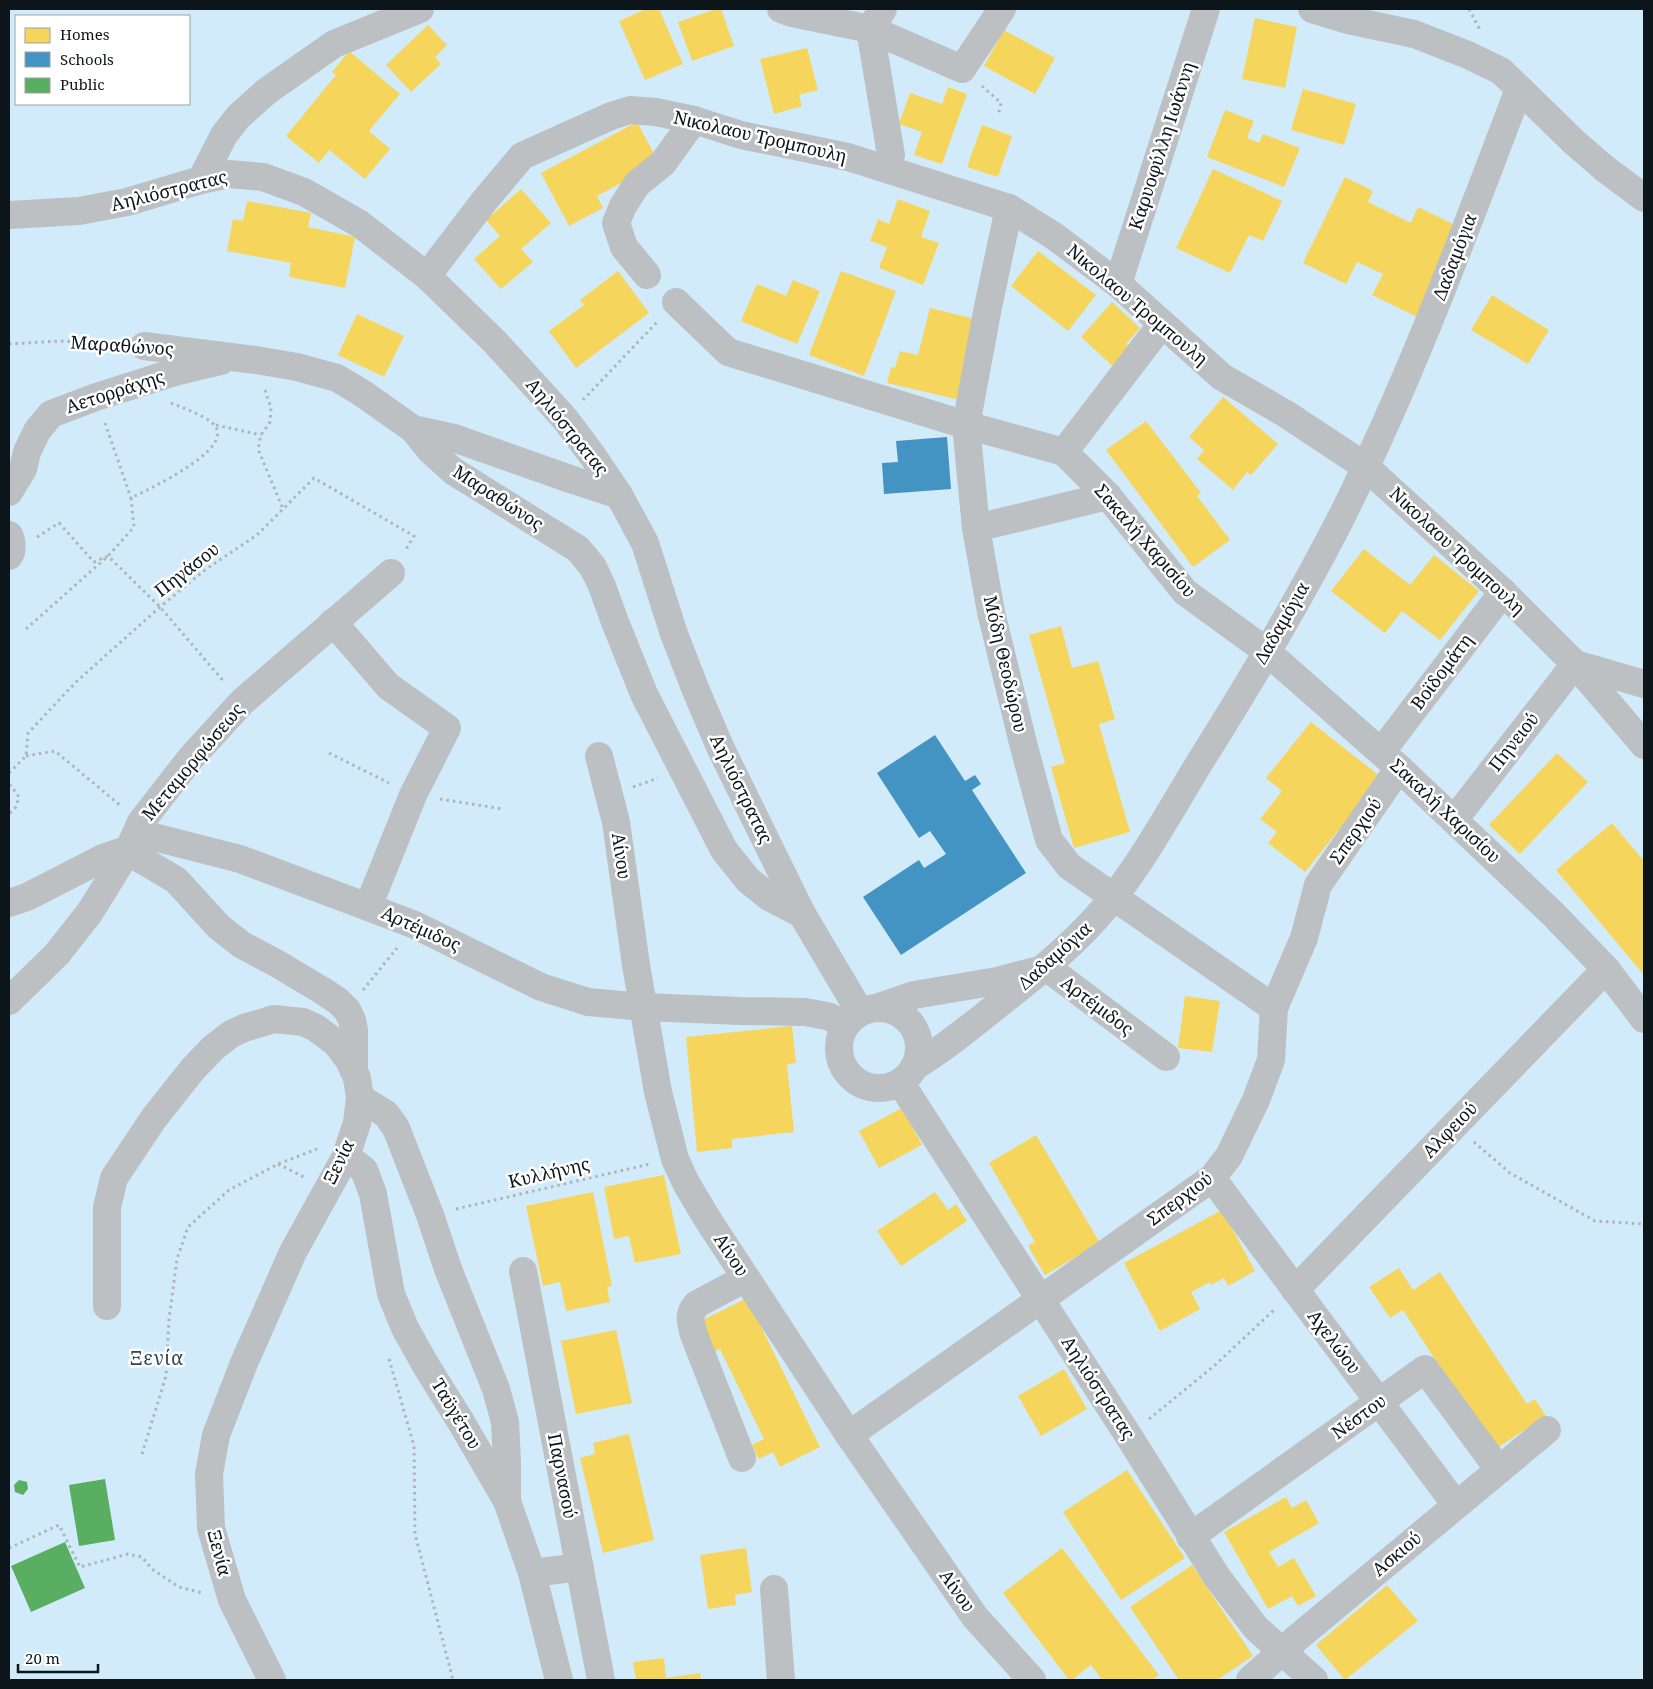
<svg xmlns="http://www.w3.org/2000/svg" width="1653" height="1689" viewBox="0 0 1653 1689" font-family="'Noto Serif',serif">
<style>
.green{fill:#d1ebfa;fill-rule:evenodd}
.homes{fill:#f6d55c}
.schools{fill:#4393c3}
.public{fill:#5aae61}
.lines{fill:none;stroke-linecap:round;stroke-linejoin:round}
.path{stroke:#b0b4b7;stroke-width:3;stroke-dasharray:2.5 4;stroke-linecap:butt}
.minor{stroke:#bcc0c2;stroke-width:28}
.labels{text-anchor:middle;stroke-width:5;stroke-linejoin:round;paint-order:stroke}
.street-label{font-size:18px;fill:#0c151a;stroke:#fff}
.neighbourhood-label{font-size:19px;letter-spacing:1px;fill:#304652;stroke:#fff}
</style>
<rect width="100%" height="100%" fill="#ecf4f8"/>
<path class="green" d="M9,9H1644V1680H9ZM16,16H189V104H16Z"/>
<g class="homes">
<polygon points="646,9 659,9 683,64 645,80 619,21"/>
<polygon points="716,9 721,9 734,46 692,61 678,22"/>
<polygon points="1255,18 1297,27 1285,88 1242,79"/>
<polygon points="428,25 447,45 435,57 441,64 411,92 386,65"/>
<polygon points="1004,30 1055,58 1035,94 984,66"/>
<polygon points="807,48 818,90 799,95 802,106 774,114 760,59"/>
<polygon points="349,51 400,94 369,131 390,149 365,179 329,150 319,163 286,136 336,75 332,72"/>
<polygon points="948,87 967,94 942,164 914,155 922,132 899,124 910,93 942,104"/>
<polygon points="1303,89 1356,104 1344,145 1291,130"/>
<polygon points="1225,110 1254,121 1247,138 1259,143 1263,134 1300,148 1284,187 1207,157"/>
<polygon points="637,122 659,163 597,196 603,208 569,226 541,173"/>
<polygon points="982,125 1012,136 998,177 967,167"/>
<polygon points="1213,169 1282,201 1263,241 1249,235 1230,273 1176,248"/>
<polygon points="1345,177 1373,191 1368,202 1411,223 1418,207 1463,229 1419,318 1372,295 1383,274 1357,262 1346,284 1303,263"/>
<polygon points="521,189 551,223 521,249 533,262 501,289 474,259 500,236 486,220"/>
<polygon points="898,199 930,211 921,237 939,243 923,285 879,268 887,247 870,241 878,219 889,224"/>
<polygon points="247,201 311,213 308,227 355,237 345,288 289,277 291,263 227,251 233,219 243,221"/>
<polygon points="1038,251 1096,295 1068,331 1011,286"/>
<polygon points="618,271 649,313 576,368 549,331 584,305 580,300"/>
<polygon points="841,271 896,291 864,376 809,355"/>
<polygon points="793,280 820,291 797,344 741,321 757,284 786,296"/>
<polygon points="1492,295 1549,330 1528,364 1471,330"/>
<polygon points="1112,302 1140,328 1126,344 1134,352 1117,370 1081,337"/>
<polygon points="930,308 975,319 960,400 887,383 891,367 895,368 900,351 918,355"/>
<polygon points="357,314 404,336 384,377 338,355"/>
<polygon points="1223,397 1278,444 1251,475 1247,472 1233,490 1197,459 1204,450 1189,437"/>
<polygon points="1146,421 1201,493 1197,496 1230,540 1193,567 1106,450"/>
<polygon points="1364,549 1410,585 1434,555 1479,591 1440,640 1402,611 1385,633 1331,591"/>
<polygon points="1061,626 1072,668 1098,661 1115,719 1099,724 1130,832 1074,848 1051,767 1065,763 1029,635"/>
<polygon points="1311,722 1381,777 1305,872 1268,843 1277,832 1260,819 1282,791 1266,778"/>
<polygon points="1557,753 1588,782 1520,854 1489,825"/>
<polygon points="1612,823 1644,861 1644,975 1556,870"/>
<polygon points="1185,996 1220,1001 1212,1052 1178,1048"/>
<polygon points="792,1026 796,1063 787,1064 794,1132 732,1139 732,1148 697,1152 686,1037"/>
<polygon points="902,1108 922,1145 879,1168 859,1131"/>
<polygon points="1036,1135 1100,1243 1045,1275 1028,1246 1035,1242 989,1163"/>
<polygon points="664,1175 681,1254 635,1263 629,1236 614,1239 604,1187"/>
<polygon points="593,1192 612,1286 607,1287 610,1302 566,1311 560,1282 543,1286 526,1206"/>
<polygon points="935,1192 948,1210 956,1204 967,1221 901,1266 877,1231"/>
<polygon points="1222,1210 1255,1271 1228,1286 1224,1278 1211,1285 1210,1282 1191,1292 1200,1309 1160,1331 1124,1263"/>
<polygon points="1399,1268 1413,1290 1440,1272 1527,1404 1535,1399 1546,1416 1494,1450 1403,1310 1390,1318 1369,1287"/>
<polygon points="747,1298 820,1447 780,1467 773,1452 759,1459 752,1445 764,1439 720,1349 714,1352 699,1322"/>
<polygon points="616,1330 632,1403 576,1414 561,1341"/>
<polygon points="1064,1369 1087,1409 1041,1436 1018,1396"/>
<polygon points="629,1434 654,1540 603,1553 580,1458 595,1454 593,1443"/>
<polygon points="1127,1470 1185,1558 1121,1600 1063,1512"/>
<polygon points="1286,1497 1292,1508 1306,1500 1319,1523 1269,1552 1278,1567 1294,1558 1316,1596 1298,1606 1292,1596 1268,1609 1224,1532"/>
<polygon points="746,1548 752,1592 735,1595 736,1605 708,1609 700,1555"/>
<polygon points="1062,1548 1159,1675 1152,1680 1102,1680 1091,1665 1072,1680 1069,1680 1003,1593"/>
<polygon points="1192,1565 1253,1656 1217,1680 1179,1680 1130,1607"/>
<polygon points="1387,1585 1418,1621 1345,1680 1316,1645"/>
<polygon points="664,1658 666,1678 700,1673 701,1680 636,1680 633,1662"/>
</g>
<g class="schools">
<polygon points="947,437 951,489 884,494 882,463 898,462 896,441"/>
<polygon points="935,735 965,781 975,775 981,784 972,790 1026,873 901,955 863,897 919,860 924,868 946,854 930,831 919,838 877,773"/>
</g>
<g class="public">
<polygon points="105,1479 115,1540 79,1546 69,1485"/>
<polygon points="19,1480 27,1482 28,1489 23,1495 15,1492 14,1485"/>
<polygon points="65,1542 85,1588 31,1612 11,1566"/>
</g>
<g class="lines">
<g class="path">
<polyline points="1469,9 1480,30"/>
<polyline points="982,86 1001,103 998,116"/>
<polyline points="9,344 60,341 118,344"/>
<polyline points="265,390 271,408 270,422 261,435 258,449 283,509"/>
<polyline points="583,400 658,321"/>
<polyline points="105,423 131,498"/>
<polyline points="216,425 261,435"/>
<polyline points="37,537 59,523 94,562 108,556 160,607 225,683"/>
<path d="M26,629L108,556L134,527L131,498C147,490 234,450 215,426C209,417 181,407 171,403"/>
<polyline points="329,753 389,783"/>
<polyline points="26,756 55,751 121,806"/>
<polyline points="9,773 26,756 28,733 76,682 160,607 205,570 257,535 314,478 414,536 405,551"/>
<polyline points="9,785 11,786 19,797 16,807 9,814"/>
<polyline points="633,787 658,778"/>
<polyline points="440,799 503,809"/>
<polyline points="363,990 397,948"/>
<polyline points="1474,1142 1510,1173 1595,1221 1644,1224"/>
<polyline points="278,1164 304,1177"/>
<polyline points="456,1209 650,1164"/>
<polyline points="389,1359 414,1446 415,1534 453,1680"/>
<polyline points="1149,1419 1214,1366 1276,1308"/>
<polyline points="142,1454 166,1376 169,1319 177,1259 188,1227 229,1190 278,1164 317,1149"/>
<polyline points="9,1548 59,1525 80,1567 128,1554 142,1557 152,1569 179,1587 203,1593"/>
</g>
<g class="minor">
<polyline points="781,9 792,13 870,29 962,69 1002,9"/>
<polyline points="1312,9 1348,20 1414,34 1468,55 1501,71 1574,142 1604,168 1644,198"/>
<polyline points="870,29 891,155"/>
<polyline points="870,29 883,9"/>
<polyline points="201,180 224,135 238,117 267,91 334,44 420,9"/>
<polyline points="1009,208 988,307 966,425 976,528 991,612 1024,747 1049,840 1069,866 1274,1008"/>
<polyline points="9,215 79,211 127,202 201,180 229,174 263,177 304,192 360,224 427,276 495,342 565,419 592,455 619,495 645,543 674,634 697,693 721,749 802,914 860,1012"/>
<polyline points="647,275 624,247 616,223 623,206 637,184 663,163 694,120"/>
<polyline points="427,276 485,200 522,156 611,116 630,110 656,112 694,120 741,135 848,157 1009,208 1054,236 1118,284 1222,377 1286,414 1366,467 1503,592 1575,664 1644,745"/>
<polyline points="1118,284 1206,9"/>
<polyline points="676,302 728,352 966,425 1064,452 1108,496 1185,592 1266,651 1399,768 1553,914 1606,969 1644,1019"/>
<polyline points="144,346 256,360 297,367 337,378 362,393 413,429 430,450 453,471 578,549 593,567 602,586 615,622 644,694 724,850 748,880 769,897 802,914"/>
<polyline points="413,429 454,438 570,479 619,495"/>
<polyline points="1064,452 1162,324"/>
<polyline points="9,492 23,469 27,452 37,431 51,414 96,397 175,372 221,361"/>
<polyline points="976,528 1108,496"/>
<path d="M9,535C12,541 13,551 9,556"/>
<polyline points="333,622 388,686 447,728 413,795 368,907"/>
<polyline points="1382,751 1503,592"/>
<polyline points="599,756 616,822 636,965 658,1092 675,1159 686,1183 708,1220 849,1435 975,1617 1032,1680"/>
<polyline points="1454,820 1575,664 1644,684"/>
<polyline points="129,849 142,860 176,880 219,927 242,945 276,963 323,991 338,1001 347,1010 352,1020 354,1030 354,1071"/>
<polyline points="9,903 27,897 103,858 129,849 150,836 240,859 368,907 415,925 541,987 588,1002 644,1007 741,1011 805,1012 827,1016 846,1024"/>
<polyline points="1046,967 1166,1057"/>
<polyline points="9,1001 57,954 90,912 129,849 141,822 190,759 242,702 391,573"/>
<polyline points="879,1007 914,995 997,981 1035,971"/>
<circle cx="879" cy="1048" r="40"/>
<path d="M914,1067C946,1047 974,1024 1004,1000C1036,975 1068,949 1096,918C1139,870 1169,812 1203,757C1252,679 1299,600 1341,518C1410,380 1464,234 1519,89"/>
<polyline points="900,1082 1128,1435 1217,1577 1256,1628 1314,1680"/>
<polyline points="360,1098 386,1114 396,1128 430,1215 448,1269 496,1389 505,1422 507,1461 507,1500"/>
<polyline points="346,1156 364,1170 373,1194 391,1294 405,1328 425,1364 461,1422 507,1501 532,1573 559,1680"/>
<polyline points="1212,1178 1456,1505"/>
<polyline points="523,1271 601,1680"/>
<polyline points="1295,1290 1606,969"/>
<polyline points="107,1306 107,1207 114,1178 154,1118 192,1070 213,1048 231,1034 244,1028 274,1019 303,1022 316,1028 336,1043 349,1060 357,1078 360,1098 357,1123 346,1156 293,1252 244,1363 216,1435 209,1474 211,1528 220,1559 232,1600 272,1680"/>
<polyline points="849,1435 1212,1178 1229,1156 1256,1100 1271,1060 1274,1008 1304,938 1318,885 1399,768"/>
<path d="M742,1458L694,1335C691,1322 687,1315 697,1304L746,1278"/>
<polyline points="1190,1537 1425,1369 1499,1470"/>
<polyline points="532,1573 580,1567"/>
<polyline points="774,1589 781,1680"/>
<polyline points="1250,1680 1297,1638 1547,1430"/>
</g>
</g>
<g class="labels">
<g class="street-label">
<text transform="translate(760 137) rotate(13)" y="6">Νικολαου Τρομπουλη</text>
<text transform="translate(1162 146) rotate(-72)" y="6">Καρυοφύλλη Ιωάννη</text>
<text transform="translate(169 191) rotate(-14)" y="6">Αηλιόστρατας</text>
<text transform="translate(1455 257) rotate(-69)" y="6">Δαδαμόγια</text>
<text transform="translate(1137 305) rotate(40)" y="6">Νικολαου Τρομπουλη</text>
<text transform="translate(122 346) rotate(4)" y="6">Μαραθώνος</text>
<text transform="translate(115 392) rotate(-18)" y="6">Αετορράχης</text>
<text transform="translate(567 427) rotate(51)" y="6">Αηλιόστρατας</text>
<text transform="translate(498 498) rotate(33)" y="6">Μαραθώνος</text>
<text transform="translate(1145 541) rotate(49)" y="6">Σακαλή Χαρισίου</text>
<text transform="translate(1457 551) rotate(43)" y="6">Νικολαου Τρομπουλη</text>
<text transform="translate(187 570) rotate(-38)" y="6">Πηγάσου</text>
<text transform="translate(1282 623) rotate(-60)" y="6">Δαδαμόγια</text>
<text transform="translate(1005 664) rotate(77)" y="6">Μόδη Θεοδώρου</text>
<text transform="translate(1442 672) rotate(-53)" y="6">Βοϊδομάτη</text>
<text transform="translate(1514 742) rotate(-52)" y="6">Πηνειού</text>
<text transform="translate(193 762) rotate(-50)" y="6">Μεταμορφώσεως</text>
<text transform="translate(741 789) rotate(64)" y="6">Αηλιόστρατας</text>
<text transform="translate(1445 811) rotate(43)" y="6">Σακαλή Χαρισίου</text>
<text transform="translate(1356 831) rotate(-55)" y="6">Σπερχιού</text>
<text transform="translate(621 856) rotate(82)" y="6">Αίνου</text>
<text transform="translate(421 929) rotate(24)" y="6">Αρτέμιδος</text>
<text transform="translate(1055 956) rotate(-42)" y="6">Δαδαμόγια</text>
<text transform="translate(1097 1006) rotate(37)" y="6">Αρτέμιδος</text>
<text transform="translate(1450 1130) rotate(-46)" y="6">Αλφειού</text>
<text transform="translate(339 1162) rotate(-64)" y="6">Ξενία</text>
<text transform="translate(549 1173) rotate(-13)" y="6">Κυλλήνης</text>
<text transform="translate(1180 1199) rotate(-37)" y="6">Σπερχιού</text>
<text transform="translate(731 1255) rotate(57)" y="6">Αίνου</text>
<text transform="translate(1334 1342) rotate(53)" y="6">Αχελώου</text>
<text transform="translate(1098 1388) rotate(57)" y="6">Αηλιόστρατας</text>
<text transform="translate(456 1414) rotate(59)" y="6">Ταϋγέτου</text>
<text transform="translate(1359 1417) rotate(-36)" y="6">Νέστου</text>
<text transform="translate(562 1476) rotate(79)" y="6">Παρνασού</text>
<text transform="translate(219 1553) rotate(75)" y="6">Ξενία</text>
<text transform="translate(1397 1554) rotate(-40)" y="6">Ασκιού</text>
<text transform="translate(957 1591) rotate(55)" y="6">Αίνου</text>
</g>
<g class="neighbourhood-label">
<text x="157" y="1365">Ξενία</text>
</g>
</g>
<rect width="1653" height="1689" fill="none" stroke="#0c151a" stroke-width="20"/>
<rect x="15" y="15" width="175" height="90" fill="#ffffff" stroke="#9ea1a3"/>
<rect x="25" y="28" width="25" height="15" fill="#f6d55c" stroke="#9ea1a3"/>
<text x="60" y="40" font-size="15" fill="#0c151a">Homes</text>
<rect x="25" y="52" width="25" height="15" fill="#4393c3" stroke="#9ea1a3"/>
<text x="60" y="65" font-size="15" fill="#0c151a">Schools</text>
<rect x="25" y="78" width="25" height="15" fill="#5aae61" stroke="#9ea1a3"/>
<text x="60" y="90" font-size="15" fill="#0c151a">Public</text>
<path d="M18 1664v8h80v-8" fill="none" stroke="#0c151a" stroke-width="2.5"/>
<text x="25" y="1664" font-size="15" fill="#0c151a" stroke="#ffffff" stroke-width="4" paint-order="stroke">20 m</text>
</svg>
